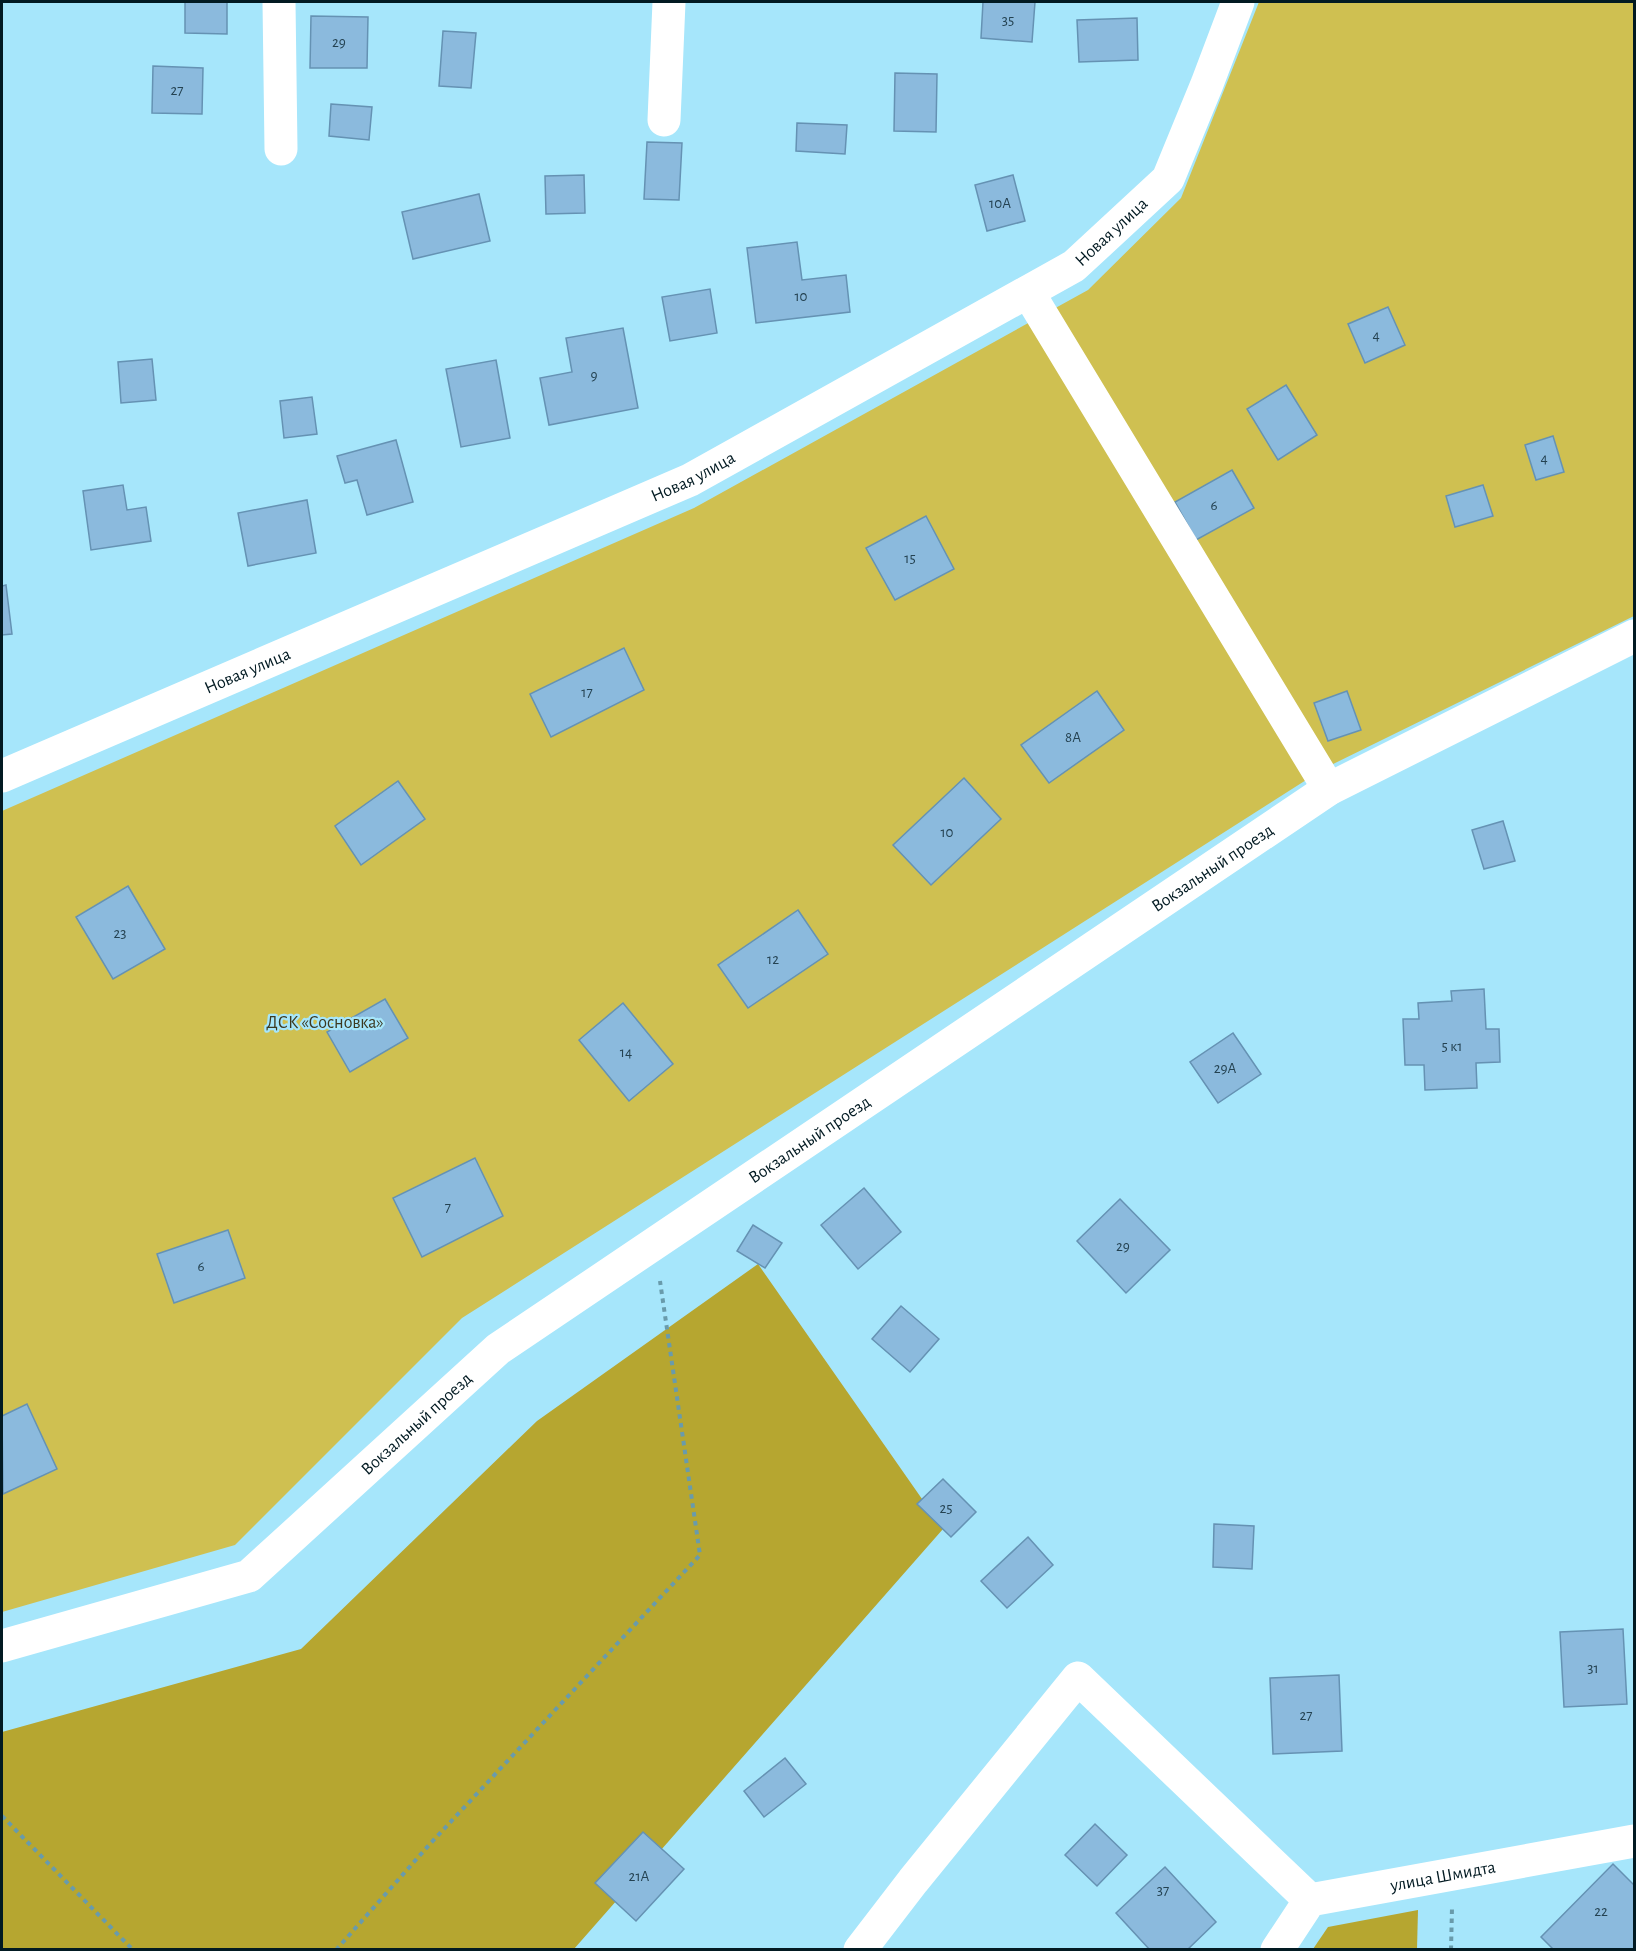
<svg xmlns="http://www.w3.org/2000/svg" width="1636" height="1951" viewBox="0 0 1636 1951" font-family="'Alegreya Sans',sans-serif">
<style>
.green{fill:#cfc051}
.forest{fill:#b6a630}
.building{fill:#8bbadd;stroke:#6592b3;stroke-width:1.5}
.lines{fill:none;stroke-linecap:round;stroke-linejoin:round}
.path{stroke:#699bab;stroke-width:4;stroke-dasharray:4.5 4.5;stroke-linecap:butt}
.minor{stroke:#fff;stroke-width:33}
.labels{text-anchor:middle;stroke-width:4.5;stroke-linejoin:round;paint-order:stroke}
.number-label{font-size:15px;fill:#244251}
.street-label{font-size:18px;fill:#021a22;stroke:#a6e6fb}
.park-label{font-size:18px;fill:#3c3920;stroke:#a6e6fb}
</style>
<rect width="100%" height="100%" fill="#a6e6fb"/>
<polygon class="green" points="1259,2 1634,2 1634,616 1325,768 462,1318 235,1545 2,1612 2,811 694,508 1088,290 1181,198"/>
<g class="forest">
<polygon points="758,1264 943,1529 574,1949 2,1950 2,1732 301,1649 537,1421"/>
<polygon points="1418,1910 1417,1949 1313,1949 1328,1927"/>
</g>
<g class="building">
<polygon points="185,2 227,2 227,34 185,33"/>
<polygon points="983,2 1035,2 1032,42 981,38"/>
<polygon points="311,16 368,17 367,68 310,68"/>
<polygon points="1137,18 1138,60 1079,62 1077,20"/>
<polygon points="443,31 476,33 471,88 439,86"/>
<polygon points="153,66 203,68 202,114 152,113"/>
<polygon points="895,73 937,74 936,132 894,131"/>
<polygon points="331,104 372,107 369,140 329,136"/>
<polygon points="797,123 847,125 845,154 796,151"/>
<polygon points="647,142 682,143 679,200 644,199"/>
<polygon points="584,175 585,213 546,214 545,176"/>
<polygon points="1013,175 1025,221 987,231 975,185"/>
<polygon points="479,194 490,241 413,259 402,212"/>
<polygon points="797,242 802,280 846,275 850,312 756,323 747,248"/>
<polygon points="710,289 717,333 670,341 662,297"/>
<polygon points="1388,307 1405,345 1365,363 1348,324"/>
<polygon points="623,328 638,408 549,425 540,378 572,372 566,338"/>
<polygon points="152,359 156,400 121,403 118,362"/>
<polygon points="496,360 510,438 461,447 446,369"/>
<polygon points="1286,385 1317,435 1278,460 1247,409"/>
<polygon points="312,397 317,434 284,438 280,401"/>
<polygon points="1553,436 1564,472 1536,480 1525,445"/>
<polygon points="396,440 413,502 367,515 357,480 345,483 337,456"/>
<polygon points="1232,470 1254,508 1196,540 1175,502"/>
<polygon points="123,485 127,510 146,507 151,541 91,550 83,491"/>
<polygon points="1483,485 1493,516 1455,527 1446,496"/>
<polygon points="307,500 316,553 248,566 238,513"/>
<polygon points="926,516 954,569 895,600 866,548"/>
<polygon points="6,585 12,634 2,635 2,586"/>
<polygon points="624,648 644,690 551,737 530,694"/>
<polygon points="1097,691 1124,730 1049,783 1021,745"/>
<polygon points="1347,691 1361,730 1328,741 1314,703"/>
<polygon points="964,778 1001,819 931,885 893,845"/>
<polygon points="398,781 425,819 361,865 335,826"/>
<polygon points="1503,821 1515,861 1484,869 1472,830"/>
<polygon points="128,886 165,949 113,979 76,917"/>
<polygon points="798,910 828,954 748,1008 718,965"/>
<polygon points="1484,989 1486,1029 1499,1029 1500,1062 1476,1063 1477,1088 1425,1090 1424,1065 1405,1065 1403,1019 1419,1019 1418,1003 1452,1001 1451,991"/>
<polygon points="385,999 408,1038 350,1072 327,1032"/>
<polygon points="623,1003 673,1064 629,1101 579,1040"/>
<polygon points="1233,1033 1261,1074 1218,1103 1190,1062"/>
<polygon points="475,1158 503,1216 422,1257 393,1198"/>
<polygon points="864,1188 901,1232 858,1269 821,1225"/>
<polygon points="1120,1199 1170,1250 1126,1293 1077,1241"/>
<polygon points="753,1225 782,1243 765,1268 737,1251"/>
<polygon points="228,1230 245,1278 174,1303 157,1254"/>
<polygon points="901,1306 939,1339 910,1372 872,1339"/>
<polygon points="27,1404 57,1469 3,1494 2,1416"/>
<polygon points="943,1479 976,1512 951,1537 917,1504"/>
<polygon points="1214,1524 1254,1526 1252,1569 1213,1567"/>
<polygon points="1028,1537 1053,1565 1007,1608 981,1581"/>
<polygon points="1623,1629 1627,1704 1564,1707 1560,1632"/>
<polygon points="1339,1675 1342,1751 1273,1754 1270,1678"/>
<polygon points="785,1758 806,1784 764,1817 744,1791"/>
<polygon points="1095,1824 1127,1855 1097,1886 1065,1855"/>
<polygon points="643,1832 684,1869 636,1921 595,1883"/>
<polygon points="1613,1864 1634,1885 1634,1949 1554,1950 1541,1937"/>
<polygon points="1165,1867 1216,1922 1187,1950 1150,1950 1116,1913"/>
</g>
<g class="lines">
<g class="path">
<polyline points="2,1816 133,1950"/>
<polyline points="336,1950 429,1845 700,1555 660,1281"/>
<polyline points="1451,1950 1452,1908"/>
</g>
<g class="minor">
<polyline points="279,2 281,149"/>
<polyline points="664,120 669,2"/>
<polyline points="1028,292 1329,789"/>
<path id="s1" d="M2,776L690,480L1074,266L1168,179L1207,84L1238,2"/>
<path id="s2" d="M2,1646L249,1576L498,1349L1329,789L1634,636"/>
<polyline points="860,1950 913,1881 1078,1678 1310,1900"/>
<path id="s3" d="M1277,1950L1310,1900L1634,1841"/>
</g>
</g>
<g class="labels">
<g class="number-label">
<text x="1008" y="25">35</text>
<text x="339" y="47">29</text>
<text x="177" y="95">27</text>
<text x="1000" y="208">10А</text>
<text x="801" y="301">10</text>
<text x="1376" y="340">4</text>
<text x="594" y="380">9</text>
<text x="1544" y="463">4</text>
<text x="1214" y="510">6</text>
<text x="910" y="563">15</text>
<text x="587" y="697">17</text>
<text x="1073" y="742">8А</text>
<text x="947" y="837">10</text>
<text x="120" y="938">23</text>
<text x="773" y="964">12</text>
<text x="1452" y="1051">5 к1</text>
<text x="626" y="1057">14</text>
<text x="1225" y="1073">29А</text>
<text x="448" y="1212">7</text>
<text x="1123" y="1251">29</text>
<text x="201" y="1271">6</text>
<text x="946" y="1513">25</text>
<text x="1593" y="1673">31</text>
<text x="1306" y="1720">27</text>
<text x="639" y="1881">21А</text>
<text x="1163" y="1895">37</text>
<text x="1601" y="1916">22</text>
</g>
<g class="street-label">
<text dy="6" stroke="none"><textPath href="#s1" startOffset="1239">Новая улица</textPath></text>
<text dy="6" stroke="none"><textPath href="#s1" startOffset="753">Новая улица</textPath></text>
<text dy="6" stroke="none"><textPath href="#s1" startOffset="267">Новая улица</textPath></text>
<text dy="6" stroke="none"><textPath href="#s2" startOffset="1455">Вокзальный проезд</textPath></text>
<text dy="6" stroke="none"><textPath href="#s2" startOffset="969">Вокзальный проезд</textPath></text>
<text dy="6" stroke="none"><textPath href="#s2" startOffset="483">Вокзальный проезд</textPath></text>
<text dy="6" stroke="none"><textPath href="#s3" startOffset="195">улица Шмидта</textPath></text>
</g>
<g class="park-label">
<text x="325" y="1028">ДСК «Сосновка»</text>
</g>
</g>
<rect width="1636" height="1951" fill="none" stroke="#021a22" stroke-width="6"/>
</svg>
